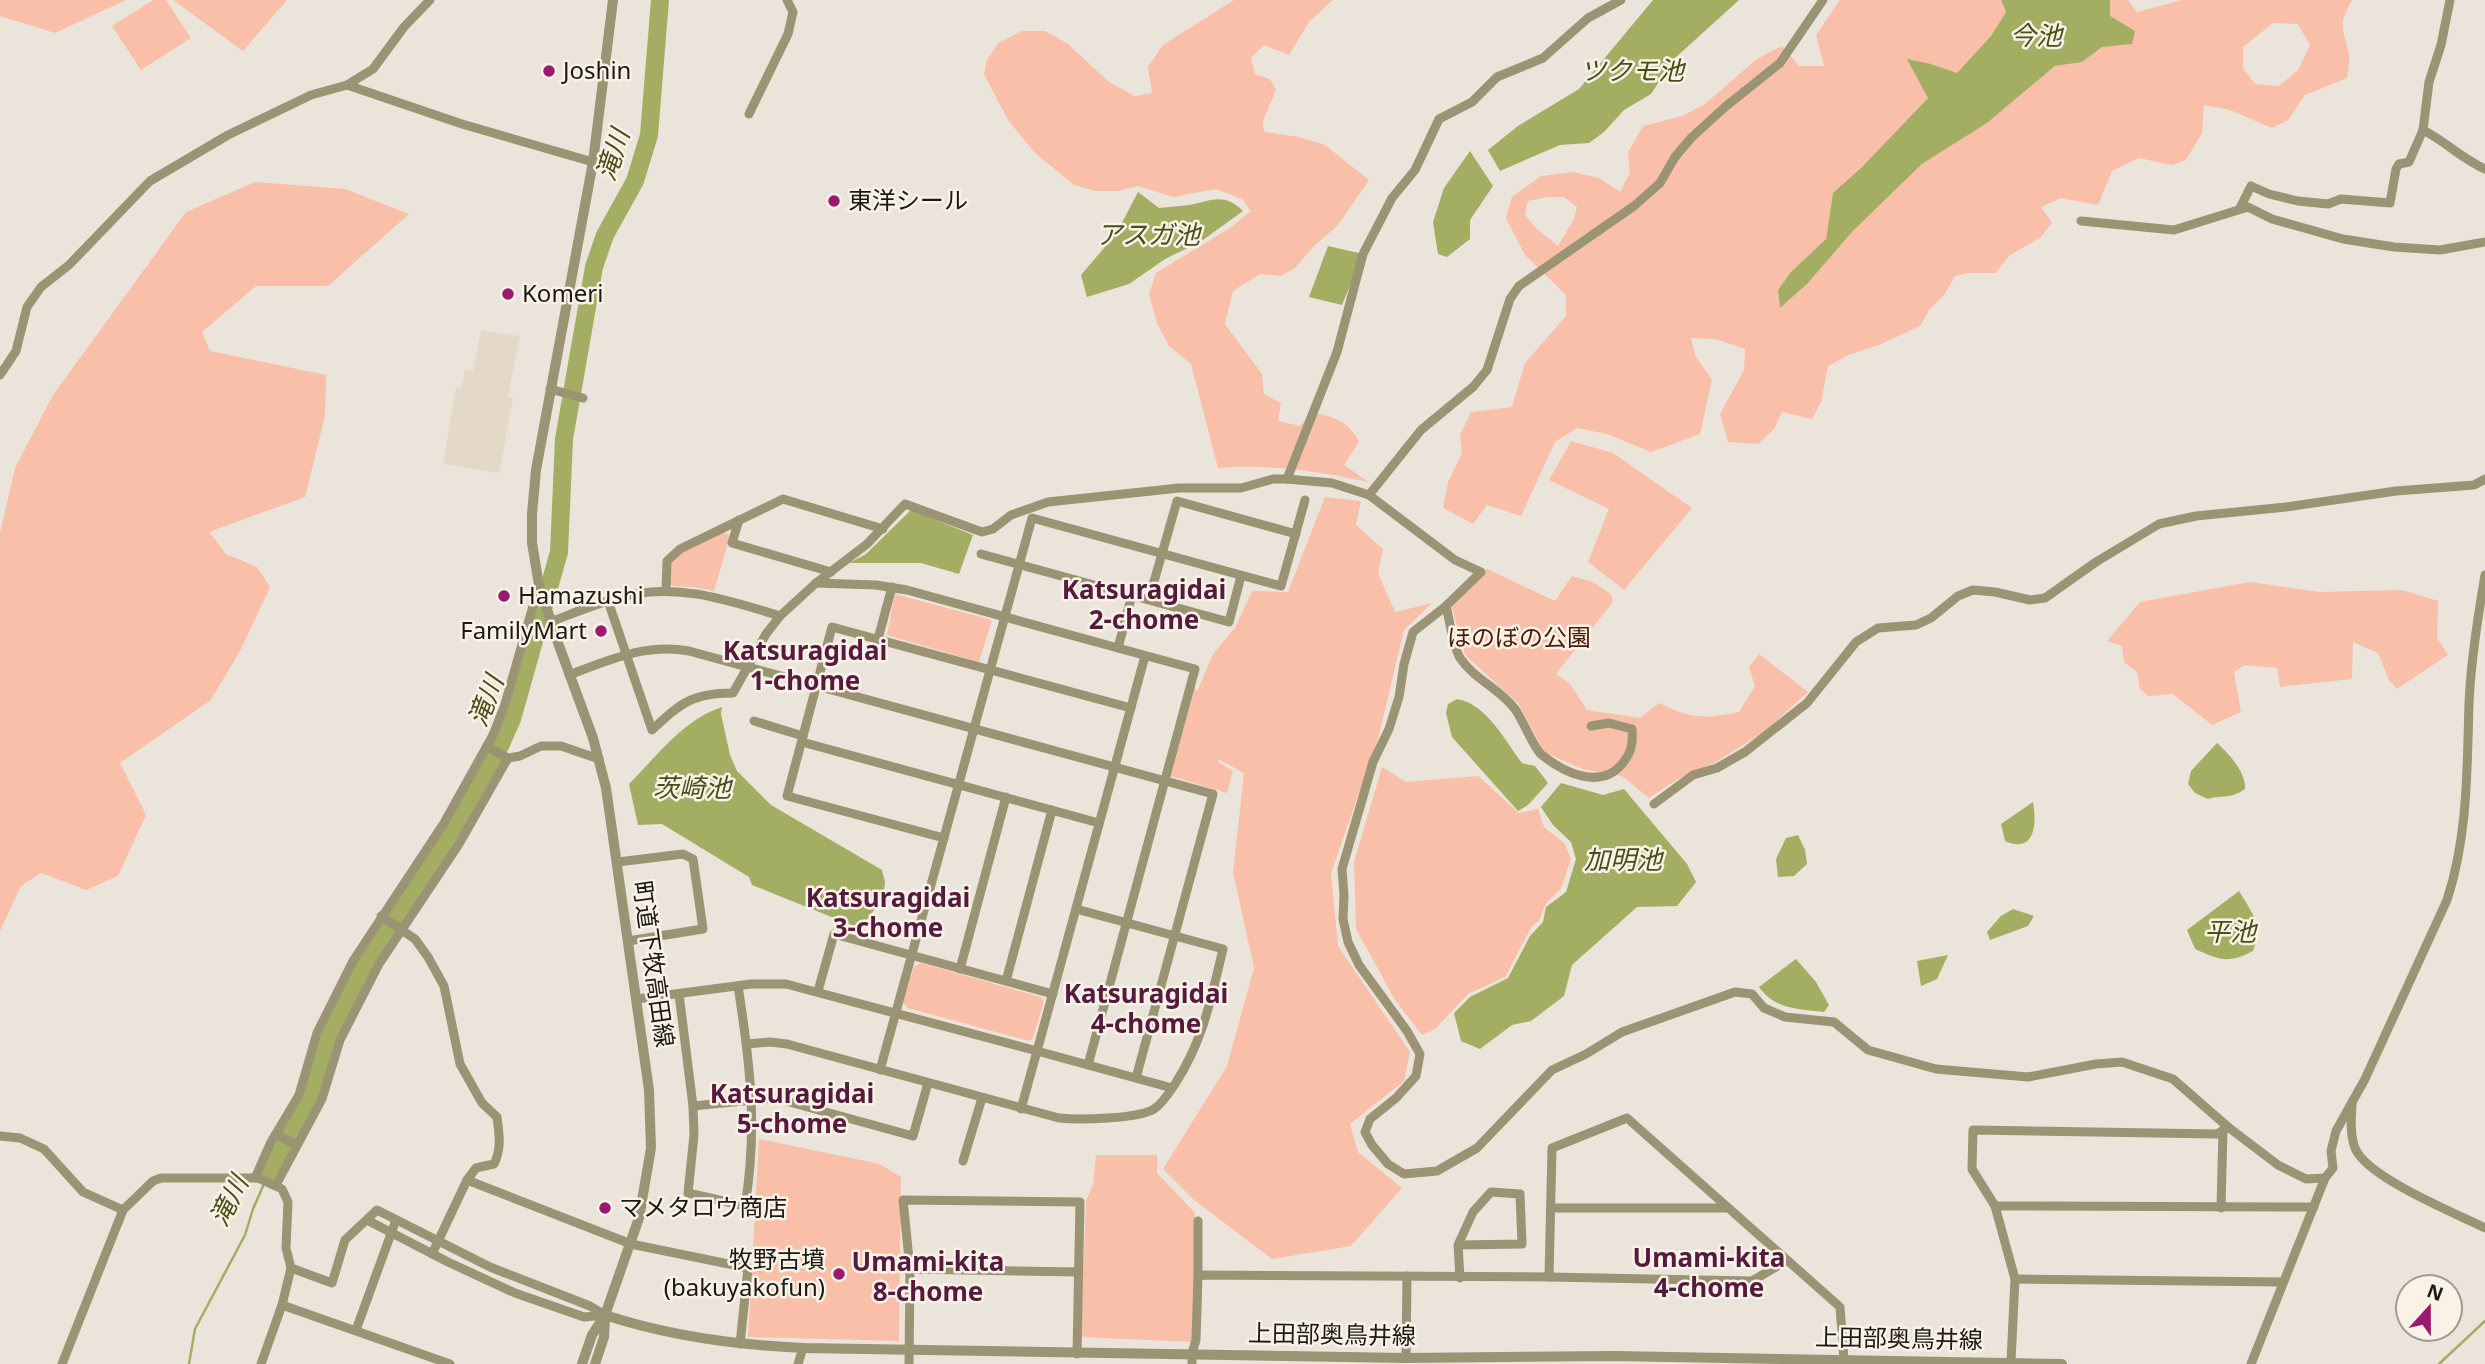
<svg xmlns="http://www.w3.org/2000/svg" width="2485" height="1364" viewBox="0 0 2485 1364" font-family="'Noto Sans','Noto Sans JP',sans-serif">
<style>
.built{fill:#e4d9c9}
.green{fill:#fabfa9;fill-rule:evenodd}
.water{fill:#a3ae63}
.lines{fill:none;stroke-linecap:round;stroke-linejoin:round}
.stream{stroke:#a3ae63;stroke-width:2.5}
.river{stroke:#a3ae63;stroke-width:18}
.minor{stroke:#9a9374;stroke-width:9}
.tertiary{stroke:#9a9374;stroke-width:10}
.poi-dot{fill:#9b1a6f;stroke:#f8f2e7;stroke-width:2.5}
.labels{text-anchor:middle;stroke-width:5;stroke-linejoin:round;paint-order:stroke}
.poi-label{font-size:24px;fill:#1b1915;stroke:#f8f2e7;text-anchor:start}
.park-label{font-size:24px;fill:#491a06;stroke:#f8f2e7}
.street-label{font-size:24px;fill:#1b1915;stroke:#f8f2e7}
.water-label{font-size:26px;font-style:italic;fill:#474e16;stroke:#f8f2e7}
.neighbourhood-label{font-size:26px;font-weight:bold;fill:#571a3f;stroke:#f8f2e7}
</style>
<rect width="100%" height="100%" fill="#ebe4da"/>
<polygon class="built" points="481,330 520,336 508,397 513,399 499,473 443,464 456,388 461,388 465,370 473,371"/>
<g class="green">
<polygon points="0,0 126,0 55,33 0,16"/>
<polygon points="153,0 166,0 191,38 141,70 112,26"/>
<polygon points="173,0 287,0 243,51"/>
<path d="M1234,0H1333L1309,22L1289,55L1264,45L1251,58L1255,74L1270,79L1276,90L1263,121L1264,132L1299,137L1325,145L1369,180L1338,225L1313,247L1295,268L1281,276L1260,274L1233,291L1225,324L1262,374L1264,394L1281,403L1278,421L1300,426L1311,412C1334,417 1348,420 1359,442L1344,465L1369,482C1317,471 1272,464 1218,468L1191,364L1169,346L1157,323L1149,294L1156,273L1230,228L1251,211L1242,199L1216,189L1173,197L1138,186L1118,191H1096L1074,185L1035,153L1008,120L984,74L987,60L998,43L1022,31H1045L1068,44L1109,82L1135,96L1152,93L1148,67L1163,45Z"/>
<path d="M1840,0H2001L2006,12L1991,36L1957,73L1931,64L1928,98L1862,167L1833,193L1826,239L1791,272L1778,290L1780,308L1808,283L1852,232L1922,164L1987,123L2055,66L2082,62L2102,47L2110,16V0H2128L2137,12L2182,0H2352C2337,25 2344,30 2349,55C2350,62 2348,71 2347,78L2305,95L2288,120L2272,128L2230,110L2204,105L2202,133L2186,160L2172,165L2139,158L2112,171L2098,205L2061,198L2041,207L2052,223L2040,238L2010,255L1995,273H1969L1955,276L1944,295L1930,309L1920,326L1879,345L1851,354L1828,366L1821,402L1812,419L1782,412L1774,429L1758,444L1728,442L1720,414L1744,370L1745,349L1716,339L1691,338L1695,355L1712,380L1700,434L1651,452L1607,434L1577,428L1555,442L1521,516L1487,505L1473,524L1443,508L1448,482L1462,453L1460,435L1471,412L1512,407L1525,363L1566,316V295L1525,255L1506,218L1512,197L1541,176L1573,172L1599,178L1620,192L1630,173L1628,152L1643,126L1682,116L1705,104L1757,59L1782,46L1799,66H1824L1816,35ZM2273,23L2298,24L2310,45L2298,70L2279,86L2255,84L2243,68V47ZM1548,197H1564L1577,207L1574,219L1558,246L1536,228L1525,215L1528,201Z"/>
<polygon points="255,182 345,189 409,214 328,286 256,286 202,332 210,351 326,375 325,416 305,497 209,532 226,554 257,567 270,587 241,649 211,700 120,763 146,815 118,876 86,890 41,873 21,886 0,931 0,533 15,468 53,395 186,212"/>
<polygon points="1571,441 1613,453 1692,508 1624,590 1588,562 1609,509 1549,480"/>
<polygon points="1325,497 1361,501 1356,525 1383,549 1378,573 1395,612 1432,603 1404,630 1378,739 1331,873 1338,946 1410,1052 1404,1081 1350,1124 1358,1152 1402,1188 1351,1246 1272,1259 1194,1200 1163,1169 1227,1066 1254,968 1233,872 1244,773 1218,759 1218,762 1233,771 1227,793 1171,776 1195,687 1197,692 1213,654 1235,628 1252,591 1288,592"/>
<polygon points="724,532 730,536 714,591 693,587 673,586 669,583 670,562 683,552"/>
<path d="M1487,569L1555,601L1572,576L1593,582L1611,594L1613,602L1556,674L1570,684L1587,710L1640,718L1659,703C1692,719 1703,719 1739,712L1755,686L1749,667L1759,654L1808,692L1764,732L1714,763L1678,779L1649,798L1622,776L1582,769L1544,752L1519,704L1465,655L1452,607Z"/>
<polygon points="2250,582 2319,592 2402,590 2438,601 2437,638 2448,655 2397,689 2389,680 2378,653 2353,642 2352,679 2280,687 2277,668 2245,665 2234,672 2241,712 2212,725 2173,694 2148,696 2140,689 2137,672 2124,662 2122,646 2107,641 2140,602"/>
<polygon points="895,594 992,620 979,662 887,635"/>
<polygon points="1382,767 1406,782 1478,776 1519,813 1538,809 1544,827 1565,844 1571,859 1561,889 1546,903 1539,921 1532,926 1505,977 1468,994 1435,1029 1422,1035 1395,1000 1356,929 1354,862"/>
<polygon points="921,963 1041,997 1044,1001 1033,1038 1029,1041 908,1008 903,1002 914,967"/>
<polygon points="759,1139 880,1164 901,1177 899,1341 748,1337"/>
<polygon points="1096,1155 1157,1155 1157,1173 1195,1213 1193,1342 1081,1337 1086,1201 1093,1185"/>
</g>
<g class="water">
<polygon points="1653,0 1739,0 1674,59 1651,94 1624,110 1604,132 1589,143 1560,145 1500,171 1488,150 1518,126 1579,89"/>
<polygon points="2001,0 2110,0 2110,16 2135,31 2132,44 2102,47 2082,62 2055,66 1987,123 1922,164 1852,232 1808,283 1780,308 1778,290 1791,272 1826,239 1833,193 1862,167 1928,98 1907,59 1931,64 1957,73 1991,36 2006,12"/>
<polygon points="1470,151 1493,186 1470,220 1470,239 1447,257 1438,254 1433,222 1444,188"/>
<path d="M1138,192L1159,208C1169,207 1179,206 1189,205C1212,201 1223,192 1243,211L1200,242L1165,259L1129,284L1087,297L1081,275L1116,234Z"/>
<polygon points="1328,246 1363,254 1342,305 1309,297"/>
<polygon points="911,510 973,535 959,574 921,563 849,563 866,554"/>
<path d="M1457,699C1487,704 1505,741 1522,763L1535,766L1548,783L1528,805L1518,811L1452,737L1446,713L1448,704Z"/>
<path d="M722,707L721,714L730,755L737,771L771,805L882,870C882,871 885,881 885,882C885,897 870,918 859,928L752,885L749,877L662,824L638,825L629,784C657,756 684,719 722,707Z"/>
<path d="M2217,743C2229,754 2246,772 2245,789C2229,800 2224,794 2208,799L2195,793L2188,784L2191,771Z"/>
<polygon points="1561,783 1603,795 1624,789 1687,864 1696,882 1677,906 1637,907 1572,965 1564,996 1531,1021 1512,1025 1480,1049 1461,1041 1454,1013 1470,997 1508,978 1530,936 1543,922 1546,907 1566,892 1576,859 1571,842 1553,825 1541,807"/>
<path d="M2033,802C2037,824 2035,854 2005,841L2001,824Z"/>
<polygon points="1798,835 1805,850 1807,864 1794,876 1778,877 1776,859 1786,838"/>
<path d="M2239,891C2253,915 2263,923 2253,951C2228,964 2220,960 2195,949L2187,930Z"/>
<polygon points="2013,909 2034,916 2028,926 1990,940 1987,932 2001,916"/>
<polygon points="1948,955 1937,979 1921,986 1917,961"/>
<path d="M1796,959L1816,982L1829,1005L1824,1012C1799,1009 1775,1010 1759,987Z"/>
</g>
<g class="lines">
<g class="stream">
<polyline points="189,1364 195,1329 245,1235 253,1209 264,1184"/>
<polyline points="2439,1364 2485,1321"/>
</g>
<polyline class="river" points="268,1176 310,1098 325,1047 362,971 377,945 456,825 492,764 512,719 559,552 564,439 594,267 605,235 635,181 649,135 660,0"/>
<g class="minor">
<polyline points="347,85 462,124 593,162"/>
<polyline points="749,114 788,34 793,12 787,0"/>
<path d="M2423,130C2445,141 2462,159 2485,169"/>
<polyline points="2240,208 2251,186 2269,194 2298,201 2328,204 2341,199 2390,203 2396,169 2399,164 2409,162 2423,130 2429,82 2441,45 2450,0"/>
<polyline points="2081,221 2174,230 2248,207 2272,219 2343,239 2394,247 2440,250 2485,242"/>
<polyline points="0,375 16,351 27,307 41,287 69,265 150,181 228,135 311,95 347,85 373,69 404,27 430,0"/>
<polyline points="550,389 583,398"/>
<polyline points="1287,479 1337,352 1363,254 1392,198 1415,170 1439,119 1472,102 1497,77 1543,58 1588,18 1621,0"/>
<polyline points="1369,495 1421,430 1473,387 1487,370 1510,299 1519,286 1634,206 1660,183 1675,157 1691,138 1725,107 1780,63 1823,0"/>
<polyline points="739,520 732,543 831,572"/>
<polyline points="981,554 1229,622 1241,576"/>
<polyline points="816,583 876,585 907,590 1118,648"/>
<polyline points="666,591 667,561 680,549 783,499 883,529"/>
<polyline points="1149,599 1177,501 1296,534"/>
<path d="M608,601L652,730C681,703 692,693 733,693L766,634L780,616L816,583L867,544L905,504L982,532L993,529L1011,515L1048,502L1179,488H1241L1273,479H1287L1332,483L1369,495L1455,560L1481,572L1446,606L1413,632L1404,664L1399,697L1389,729L1373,762L1342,869L1344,895L1343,919L1348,942L1359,965L1407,1031L1420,1054L1416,1076L1396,1098L1370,1119L1365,1132L1372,1145L1388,1164L1404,1174L1437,1171L1477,1148L1552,1070L1586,1054L1622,1032L1735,992L1752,994L1764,1008L1785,1017L1834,1022L1868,1050L1936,1069L2028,1077L2096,1064L2122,1062L2173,1079L2228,1127L2278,1165L2306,1179L2325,1178"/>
<path d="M1446,606C1450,621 1452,644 1460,658C1474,679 1500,689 1515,709C1523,720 1534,749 1542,755C1564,773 1601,790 1622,764C1632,752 1633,743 1632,729L1609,723L1591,726"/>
<path d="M550,622C574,613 597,603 622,597C676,582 728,600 780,616"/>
<polyline points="878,639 892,587"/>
<polyline points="1145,656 1037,1051 1172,1088"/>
<path d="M569,675C609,660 646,643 689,651L1213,794L1136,1078"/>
<polyline points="754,721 803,736"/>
<polyline points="802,742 1099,823"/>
<polyline points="487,747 508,758 520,756 541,746 561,746 599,759"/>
<polyline points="1654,804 1693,775 1717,768 1745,752 1807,703 1856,642 1878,628 1916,625 1931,618 1958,596 1973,590 1995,592 2030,600 2045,598 2096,562 2159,524 2196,516 2286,507 2396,491 2474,485 2485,479"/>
<polyline points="944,838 787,796 832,627 1131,708"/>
<polyline points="618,862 683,854 693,859 703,929 628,941"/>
<path d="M381,916L415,939L428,957L444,986L460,1064L482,1103L497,1117C499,1134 502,1148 494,1164L476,1168L467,1180"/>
<polyline points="960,969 1006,797"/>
<polyline points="1006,981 1052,810"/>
<polyline points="818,991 834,934 1053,994"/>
<path d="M679,994L693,1106L694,1135L688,1193L745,1206C758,1127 750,1063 738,986"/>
<polyline points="637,999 751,984 786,984 1037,1051 1021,1109"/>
<path d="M747,1044L770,1042L787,1044L1059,1118C1078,1120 1139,1119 1154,1109C1163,1103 1169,1093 1175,1084C1203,1041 1211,999 1223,949L1076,909"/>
<polyline points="1088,1065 1195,669 1118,648 1132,595"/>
<polyline points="880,1070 1032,518 1281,586 1305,500"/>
<path d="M2352,1105C2351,1119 2350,1134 2355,1148C2366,1177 2455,1213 2485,1228"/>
<polyline points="693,1106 775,1098 913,1136 928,1083"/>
<polyline points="276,1134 296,1145"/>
<polyline points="0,1136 20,1138 44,1149 83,1192 123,1210"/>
<polyline points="963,1161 982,1098"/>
<polyline points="255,1178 271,1142 299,1095 317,1033 353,961 444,823 493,735 505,704 539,585"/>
<polyline points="276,1185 322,1099 340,1040 379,964 459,844 508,758"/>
<polyline points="1995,1206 2314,1207"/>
<polyline points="1551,1208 1728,1208"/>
<polyline points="2221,1208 2223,1130"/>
<polyline points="367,1220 448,1262 515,1293 584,1317 605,1315"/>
<polyline points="1198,1221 1198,1275"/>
<polyline points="1458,1245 1522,1244 1520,1194 1491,1192 1473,1212 1458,1245 1460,1278"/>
<polyline points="432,1254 467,1180 631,1244 748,1268 740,1344"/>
<polyline points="291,1268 332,1283 345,1240 377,1210 490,1267 590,1306 605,1315"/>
<polyline points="910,1269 1079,1272"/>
<polyline points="1549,1277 1552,1148 1627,1118 1840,1307 1844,1360"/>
<polyline points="2015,1279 2283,1282"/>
<polyline points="356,1330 396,1220"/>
<polyline points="1406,1358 1407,1276"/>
<polyline points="2011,1361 2015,1279 1995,1206 1972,1169 1973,1130 2217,1134 2228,1127"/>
<polyline points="62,1364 123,1210 153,1181 161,1178 258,1178 282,1189 288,1202 286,1248 291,1268 282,1305"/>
<polyline points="261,1364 282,1305 450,1364"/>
<polyline points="798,1364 803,1348"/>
<polyline points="909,1364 910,1269 903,1200 1080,1202 1077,1354"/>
<polyline points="1192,1364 1192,1353 1196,1340 1198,1275 1549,1277 1752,1281 1786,1261"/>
<path d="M2251,1364L2325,1178L2333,1168L2331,1151L2336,1131L2365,1079L2447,900C2468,836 2467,769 2469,703C2471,660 2478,617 2485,575"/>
</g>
<g class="tertiary">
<path d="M605,1315C669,1336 735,1345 803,1348L1406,1358L1615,1356L2062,1364"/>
<polyline points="582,1364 592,1335 605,1315 639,1218 651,1148 649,1090 606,788 593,738 558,643 539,585 532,543 532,514 536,470 593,162 613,0"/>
<polyline points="595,1364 604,1337 605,1318"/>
</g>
</g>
<g class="poi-dot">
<circle cx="549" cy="71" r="7"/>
<circle cx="834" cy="201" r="7"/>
<circle cx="508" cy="294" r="7"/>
<circle cx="504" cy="596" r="7"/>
<circle cx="601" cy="631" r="7"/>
<circle cx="605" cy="1208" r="7"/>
<circle cx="839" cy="1274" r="7"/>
</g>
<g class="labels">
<g class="poi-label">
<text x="563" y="79">Joshin</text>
<text x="848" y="209">東洋シール</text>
<text x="522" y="302">Komeri</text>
<text x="518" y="604">Hamazushi</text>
<text x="587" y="639" text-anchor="end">FamilyMart</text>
<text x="619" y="1216">マメタロウ商店</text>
<text x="825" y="1268" text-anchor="end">牧野古墳<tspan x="825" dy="28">(bakuyakofun)</tspan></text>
</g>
<g class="park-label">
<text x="1519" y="646">ほのぼの公園</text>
</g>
<g class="street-label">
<text transform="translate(653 964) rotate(82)" y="8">町道下牧高田線</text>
<text transform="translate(1332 1335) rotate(1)" y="8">上田部奥鳥井線</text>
<text transform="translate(1899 1339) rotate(1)" y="8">上田部奥鳥井線</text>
</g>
<g class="water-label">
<text x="2036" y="45">今池</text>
<text x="1632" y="80">ツクモ池</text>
<text transform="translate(613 155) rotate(-72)" y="9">滝川</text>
<text x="1148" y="244">アスガ池</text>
<text transform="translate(486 701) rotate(-69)" y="9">滝川</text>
<text x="692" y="797">茨崎池</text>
<text x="1623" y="869">加明池</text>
<text x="2230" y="941">平池</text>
<text transform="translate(229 1201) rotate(-63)" y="9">滝川</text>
</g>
<g class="neighbourhood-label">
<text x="1144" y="599">Katsuragidai<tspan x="1144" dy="30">2-chome</tspan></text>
<text x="805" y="660">Katsuragidai<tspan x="805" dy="30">1-chome</tspan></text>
<text x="888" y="907">Katsuragidai<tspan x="888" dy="30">3-chome</tspan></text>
<text x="1146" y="1003">Katsuragidai<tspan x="1146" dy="30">4-chome</tspan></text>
<text x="792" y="1103">Katsuragidai<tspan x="792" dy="30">5-chome</tspan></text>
<text x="1709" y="1267">Umami-kita<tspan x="1709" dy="30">4-chome</tspan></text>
<text x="928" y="1271">Umami-kita<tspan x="928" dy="30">8-chome</tspan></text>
</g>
</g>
<g transform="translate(2429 1308) rotate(21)"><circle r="33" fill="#f8f2e7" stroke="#a09b93" stroke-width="2"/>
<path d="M0-5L12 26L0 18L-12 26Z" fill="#9b1a6f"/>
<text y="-10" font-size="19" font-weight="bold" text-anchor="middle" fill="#1b1915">N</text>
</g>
</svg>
